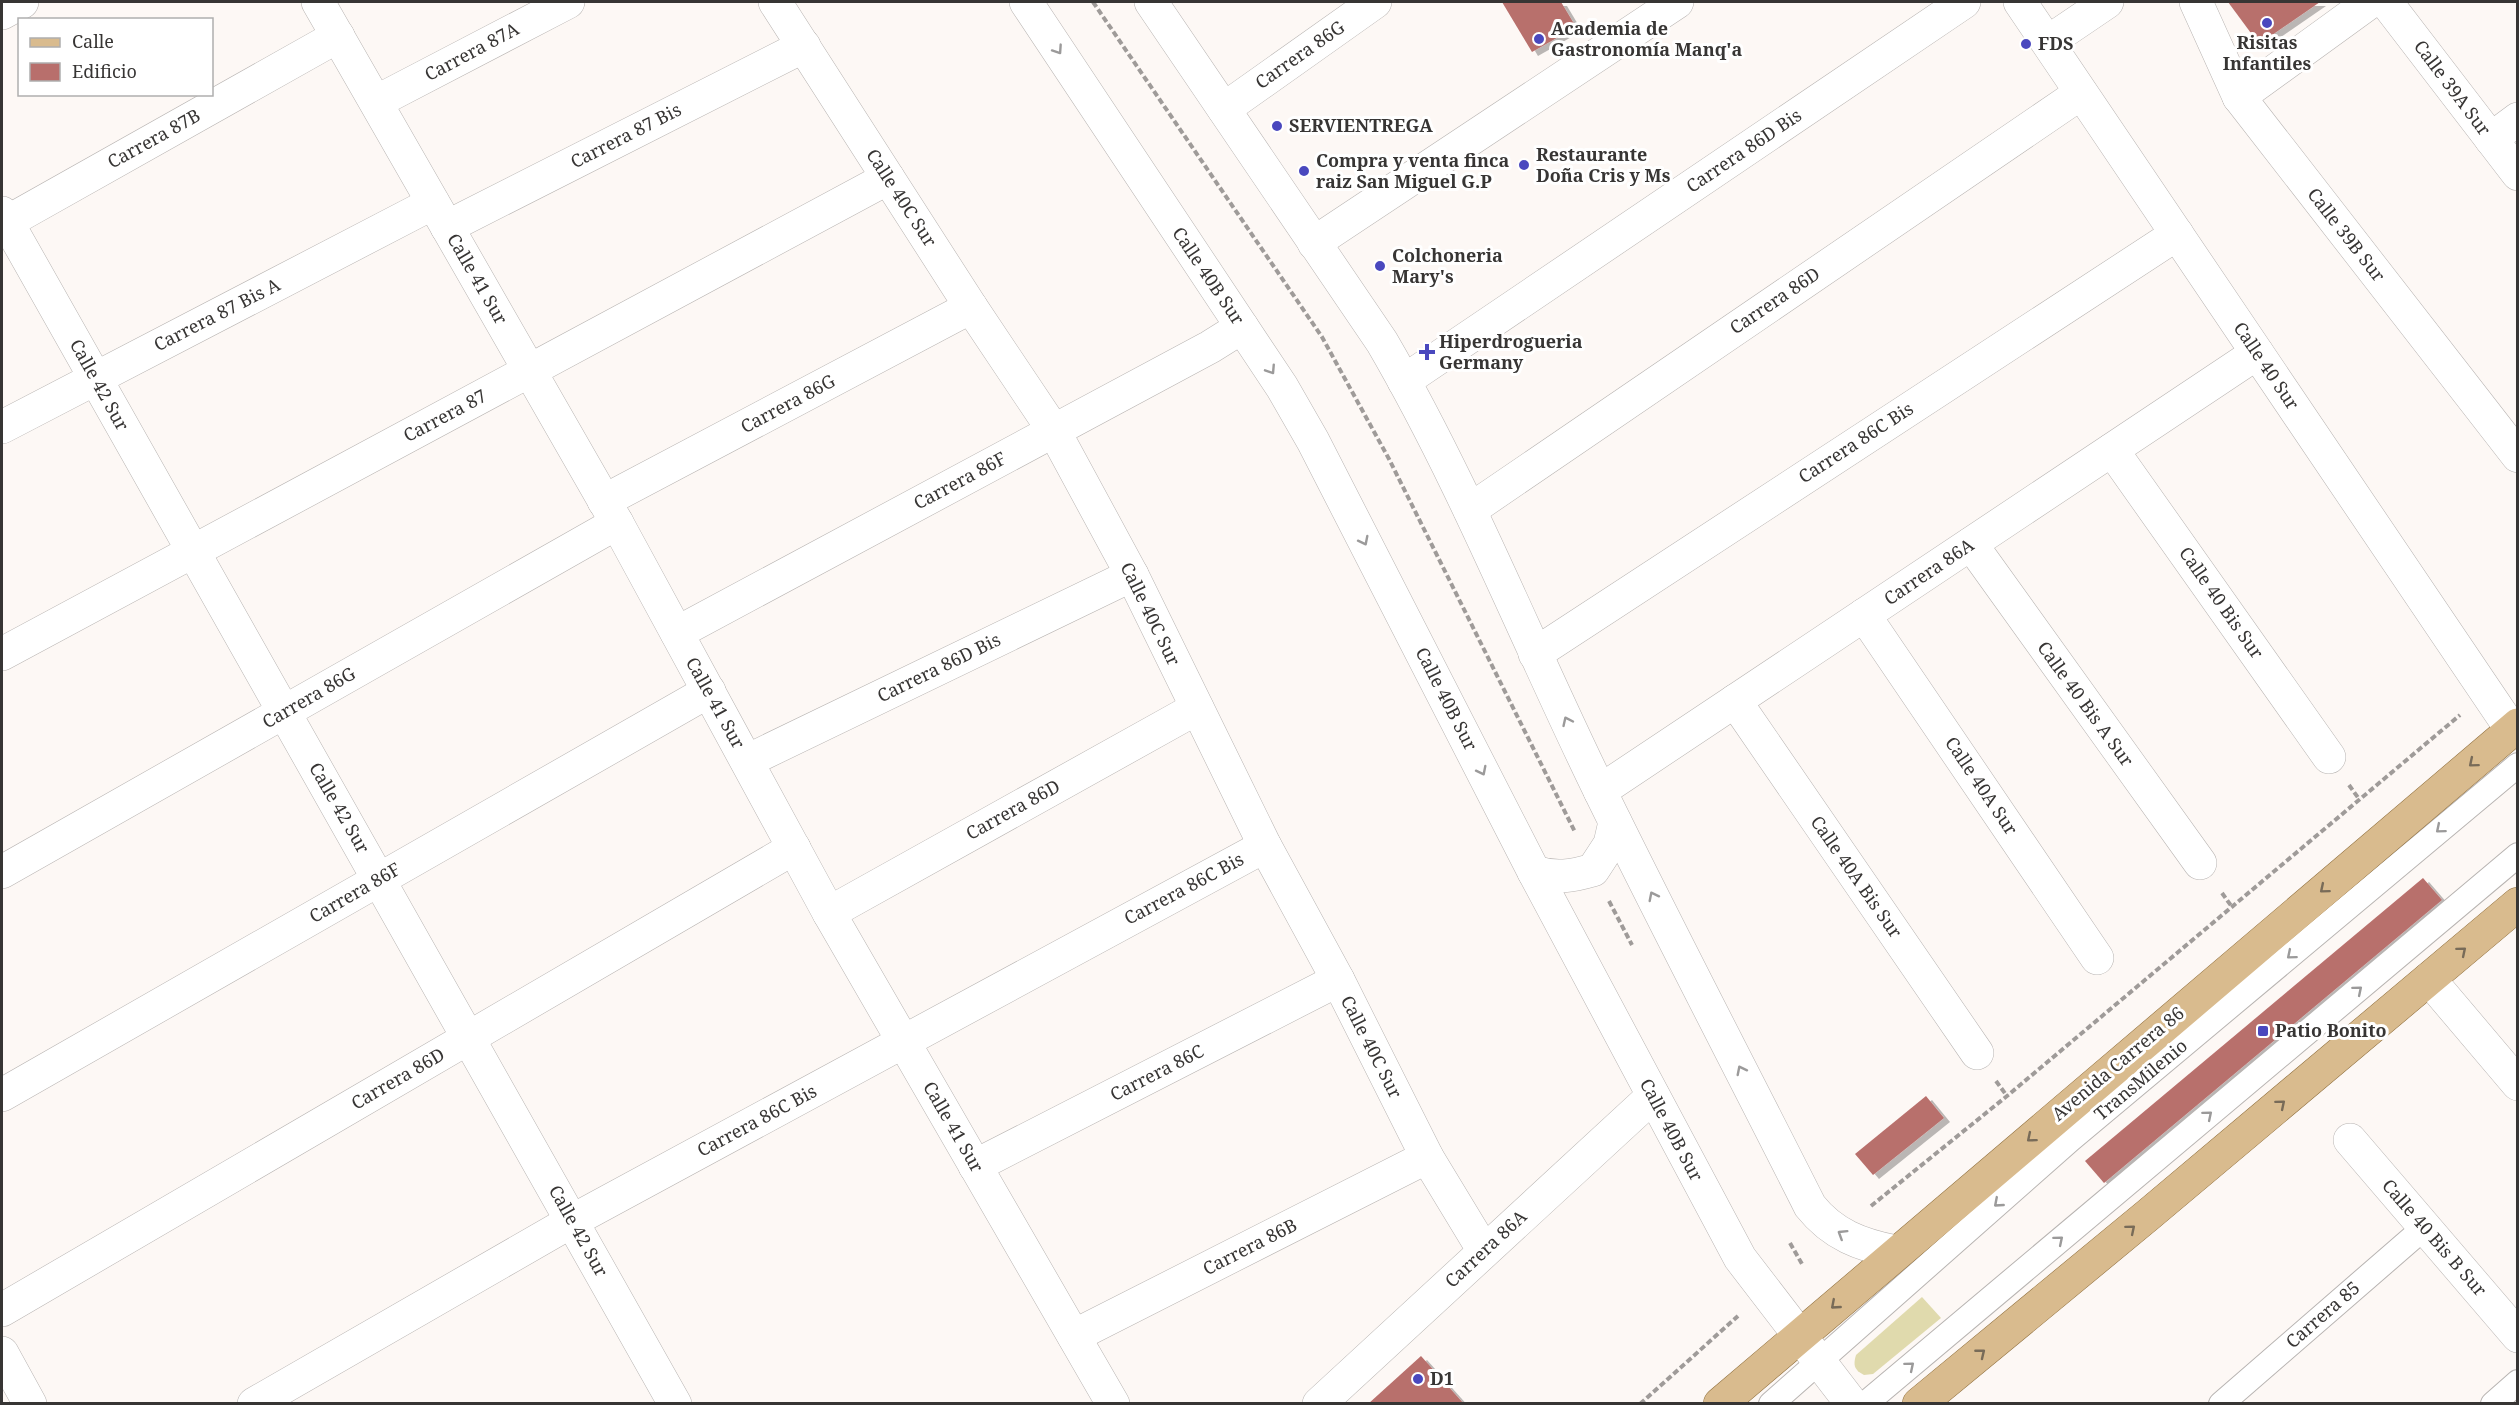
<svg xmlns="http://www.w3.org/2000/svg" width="2519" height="1405" viewBox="0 0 2519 1405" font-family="'Noto Serif',serif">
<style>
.green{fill:#e0daad}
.building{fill:#b86f6c;filter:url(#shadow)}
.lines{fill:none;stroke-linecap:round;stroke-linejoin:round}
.service-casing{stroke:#b8b4b2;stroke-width:26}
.minor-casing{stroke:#b8b4b2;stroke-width:34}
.tertiary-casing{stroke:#b8b4b2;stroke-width:34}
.primary-casing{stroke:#8f6f3e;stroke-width:34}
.path{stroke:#9f9b99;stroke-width:4;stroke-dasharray:6 3;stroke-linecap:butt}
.service{stroke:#fff;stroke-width:24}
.minor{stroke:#fff;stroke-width:33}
.tertiary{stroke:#fff;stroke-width:33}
.primary{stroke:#d9bb8e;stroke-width:33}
.oneway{stroke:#9b9a9a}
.oneway2{stroke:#786b58}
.poi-dot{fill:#4a48be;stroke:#fff;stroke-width:2}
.labels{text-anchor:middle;stroke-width:6;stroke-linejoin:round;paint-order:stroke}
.poi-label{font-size:18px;font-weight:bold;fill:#373534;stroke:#fff;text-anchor:start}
.street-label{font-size:18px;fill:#373534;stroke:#fff}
</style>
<defs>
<filter id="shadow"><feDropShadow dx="6" dy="4" stdDeviation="0" flood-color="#0004"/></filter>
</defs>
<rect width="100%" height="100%" fill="#fdf8f5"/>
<path class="green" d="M1922,1297L1941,1318L1873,1374L1864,1375C1854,1370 1853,1365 1856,1355Z"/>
<g class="building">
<polygon points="1502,2 1561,2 1576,27 1532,52"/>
<polygon points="2228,2 2320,2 2259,44"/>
<polygon points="2423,878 2442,900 2104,1183 2085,1161"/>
<polygon points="1926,1096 1944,1118 1873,1175 1855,1154"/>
<polygon points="1421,1356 1464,1404 1368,1404"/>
</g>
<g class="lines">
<g class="service-casing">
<g id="service">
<polyline points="1771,1404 2071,1139 2518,765"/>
<polyline points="1865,1404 2518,855"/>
<polyline points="2221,1404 2425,1227"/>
<polyline points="2493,1404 2518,1382"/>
</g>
</g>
<g class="minor-casing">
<g id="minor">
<polyline points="318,2 617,523 829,913 1113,1404"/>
<polyline points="775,2 971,307 1054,431 1132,575 1265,846 1338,980 1427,1157 1484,1251"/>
<polyline points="2020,2 2512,730"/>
<polyline points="2196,2 2239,97 2518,456"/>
<polyline points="2386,2 2518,174"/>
<polyline points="2,13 22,2"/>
<polyline points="2048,42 2107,2"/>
<polyline points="2239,97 2370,2"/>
<polyline points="376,102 568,2"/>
<polyline points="1224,109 1375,2"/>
<polyline points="2491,139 2518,119"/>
<polyline points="2,213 675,1404"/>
<polyline points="2,225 338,36"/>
<polyline points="447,227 804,46"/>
<polyline points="1314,243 1677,2"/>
<polyline points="1404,381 1964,2"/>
<polyline points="2,427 433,203"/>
<polyline points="2112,450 2329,757"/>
<polyline points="604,501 971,307"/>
<polyline points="1470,510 2081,93"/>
<polyline points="1971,544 2200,863"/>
<polyline points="1864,615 2097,958"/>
<polyline points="677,633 1210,347 1242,327"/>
<polyline points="2,654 888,178"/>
<polyline points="1535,654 2177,234"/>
<polyline points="1735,701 1977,1053"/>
<polyline points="747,761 1132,575"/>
<polyline points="1600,791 2257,353"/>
<polyline points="2,872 617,523"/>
<polyline points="829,913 1197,708"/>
<polyline points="2429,979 2518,1084"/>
<polyline points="2,1095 709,691"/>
<polyline points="2350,1140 2518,1336"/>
<polyline points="975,1166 1338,980"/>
<polyline points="2,1310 794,848"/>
<polyline points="1074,1336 1427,1157"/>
<polyline points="254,1404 572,1221 1265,846"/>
<polyline points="1319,1404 1653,1096"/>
</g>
</g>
<g class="tertiary-casing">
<g id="tertiary">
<polyline points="1026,2 1282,387 1313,441 1534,872 1740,1258 1852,1404"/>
<path d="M1151,2L1382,342C1466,486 1527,642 1600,791C1668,930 1740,1067 1810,1206C1833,1235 1861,1245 1896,1252"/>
<path d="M1534,872C1556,879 1572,876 1593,870L1610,844L1615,822"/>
<polyline points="2,1353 30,1404"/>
</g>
</g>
<g class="primary-casing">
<g id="primary">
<polyline points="1720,1404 2518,725"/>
<polyline points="1919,1404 2148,1215 2518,904"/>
</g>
</g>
<g class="path">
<polyline points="1093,2 1322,337 1389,459 1575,832"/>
<polyline points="2349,785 2359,799"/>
<polyline points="2222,893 2232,907"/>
<polyline points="1609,901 1632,945"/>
<polyline points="1996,1081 2007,1096"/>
<polyline points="1871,1206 2007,1096 2460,715"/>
<polyline points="1790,1243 1802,1264"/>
<polyline points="1640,1404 1738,1316"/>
</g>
<use href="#service" class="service"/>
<use href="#minor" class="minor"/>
<use href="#tertiary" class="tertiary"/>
<use href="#primary" class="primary"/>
</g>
<defs><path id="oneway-chevron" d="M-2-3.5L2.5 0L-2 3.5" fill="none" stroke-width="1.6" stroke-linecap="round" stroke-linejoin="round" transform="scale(1.5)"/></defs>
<g class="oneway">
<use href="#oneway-chevron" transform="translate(1058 50) rotate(56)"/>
<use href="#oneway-chevron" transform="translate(1271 370) rotate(57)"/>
<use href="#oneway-chevron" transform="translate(1364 541) rotate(63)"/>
<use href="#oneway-chevron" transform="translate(1567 721) rotate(-115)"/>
<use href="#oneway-chevron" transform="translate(1482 771) rotate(63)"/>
<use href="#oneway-chevron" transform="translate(2440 829) rotate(140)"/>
<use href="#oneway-chevron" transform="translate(1653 896) rotate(-117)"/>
<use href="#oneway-chevron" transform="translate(2291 955) rotate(140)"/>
<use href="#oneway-chevron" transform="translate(2358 990) rotate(-40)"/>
<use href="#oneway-chevron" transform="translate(1741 1070) rotate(-117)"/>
<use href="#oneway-chevron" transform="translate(2208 1115) rotate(-40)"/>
<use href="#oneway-chevron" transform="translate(1998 1203) rotate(139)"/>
<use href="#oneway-chevron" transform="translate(1842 1234) rotate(-148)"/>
<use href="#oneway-chevron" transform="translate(2059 1240) rotate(-40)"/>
<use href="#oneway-chevron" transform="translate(1910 1366) rotate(-40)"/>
</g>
<g class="oneway2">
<use href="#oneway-chevron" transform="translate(2473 763) rotate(140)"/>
<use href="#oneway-chevron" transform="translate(2324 889) rotate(140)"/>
<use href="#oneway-chevron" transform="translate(2462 951) rotate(-40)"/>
<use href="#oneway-chevron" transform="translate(2281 1104) rotate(-40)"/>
<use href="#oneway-chevron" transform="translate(2031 1138) rotate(140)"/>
<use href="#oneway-chevron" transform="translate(2131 1229) rotate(-40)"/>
<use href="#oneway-chevron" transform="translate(1835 1305) rotate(139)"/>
<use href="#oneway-chevron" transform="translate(1981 1353) rotate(-39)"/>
</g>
<g class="poi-dot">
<circle cx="2267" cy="23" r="6"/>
<circle cx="1539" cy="39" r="6"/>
<circle cx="2026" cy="44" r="6"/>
<circle cx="1277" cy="126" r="6"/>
<circle cx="1524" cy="165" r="6"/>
<circle cx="1304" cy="171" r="6"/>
<circle cx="1380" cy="266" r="6"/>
<path d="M1424 343h6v6h6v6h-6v6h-6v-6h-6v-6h6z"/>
<rect x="2257" y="1025" width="12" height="12" rx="3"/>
<circle cx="1418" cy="1379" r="6"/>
</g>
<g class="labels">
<g class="poi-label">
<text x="1551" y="35">Academia de<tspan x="1551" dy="21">Gastronomía Manq'a</tspan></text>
<text x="2267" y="49" text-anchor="middle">Risitas<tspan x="2267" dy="21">Infantiles</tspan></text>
<text x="2038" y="50">FDS</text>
<text x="1289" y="132">SERVIENTREGA</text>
<text x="1536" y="161">Restaurante<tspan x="1536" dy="21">Doña Cris y Ms</tspan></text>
<text x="1316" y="167">Compra y venta finca<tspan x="1316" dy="21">raiz San Miguel G.P</tspan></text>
<text x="1392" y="262">Colchoneria<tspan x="1392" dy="21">Mary's</tspan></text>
<text x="1439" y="348">Hiperdrogueria<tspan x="1439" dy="21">Germany</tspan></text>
<text x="2275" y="1037">Patio Bonito</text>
<text x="1430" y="1385">D1</text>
</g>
<g class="street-label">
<text transform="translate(472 52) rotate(-28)" y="6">Carrera 87A</text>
<text transform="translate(1300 55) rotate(-35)" y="6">Carrera 86G</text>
<text transform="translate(2452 88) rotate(53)" y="6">Calle 39A Sur</text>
<text transform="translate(626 136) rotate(-27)" y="6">Carrera 87 Bis</text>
<text transform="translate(154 139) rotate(-29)" y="6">Carrera 87B</text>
<text transform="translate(1744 151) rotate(-34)" y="6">Carrera 86D Bis</text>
<text transform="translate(901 198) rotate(57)" y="6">Calle 40C Sur</text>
<text transform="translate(2346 235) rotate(52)" y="6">Calle 39B Sur</text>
<text transform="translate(1208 276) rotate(56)" y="6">Calle 40B Sur</text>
<text transform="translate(477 279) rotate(60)" y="6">Calle 41 Sur</text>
<text transform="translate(1775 301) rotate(-34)" y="6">Carrera 86D</text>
<text transform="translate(217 315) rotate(-27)" y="6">Carrera 87 Bis A</text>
<text transform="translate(2266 366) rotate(56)" y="6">Calle 40 Sur</text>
<text transform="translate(99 385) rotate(61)" y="6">Calle 42 Sur</text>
<text transform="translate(788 404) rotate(-28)" y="6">Carrera 86G</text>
<text transform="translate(445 416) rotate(-28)" y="6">Carrera 87</text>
<text transform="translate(1856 443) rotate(-33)" y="6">Carrera 86C Bis</text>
<text transform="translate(960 481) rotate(-28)" y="6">Carrera 86F</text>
<text transform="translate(1929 572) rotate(-34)" y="6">Carrera 86A</text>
<text transform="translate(2221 603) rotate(55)" y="6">Calle 40 Bis Sur</text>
<text transform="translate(1150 614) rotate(64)" y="6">Calle 40C Sur</text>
<text transform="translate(939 668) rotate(-26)" y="6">Carrera 86D Bis</text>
<text transform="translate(309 698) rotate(-30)" y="6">Carrera 86G</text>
<text transform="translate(1446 699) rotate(63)" y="6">Calle 40B Sur</text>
<text transform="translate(715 703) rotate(61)" y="6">Calle 41 Sur</text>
<text transform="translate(2085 704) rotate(54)" y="6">Calle 40 Bis A Sur</text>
<text transform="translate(1981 786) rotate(56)" y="6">Calle 40A Sur</text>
<text transform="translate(339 808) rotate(60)" y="6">Calle 42 Sur</text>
<text transform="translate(1013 810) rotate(-29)" y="6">Carrera 86D</text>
<text transform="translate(1856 877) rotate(55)" y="6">Calle 40A Bis Sur</text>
<text transform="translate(1184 889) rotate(-28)" y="6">Carrera 86C Bis</text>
<text transform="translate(355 893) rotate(-30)" y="6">Carrera 86F</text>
<text transform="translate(1371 1047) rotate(63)" y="6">Calle 40C Sur</text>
<text transform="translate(2118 1064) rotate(-40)" y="6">Avenida Carrera 86</text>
<text transform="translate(1157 1073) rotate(-27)" y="6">Carrera 86C</text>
<text transform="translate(398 1079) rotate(-30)" y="6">Carrera 86D</text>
<text transform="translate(2141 1080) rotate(-40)" y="6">TransMilenio</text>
<text transform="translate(757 1121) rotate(-28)" y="6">Carrera 86C Bis</text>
<text transform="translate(953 1127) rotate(60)" y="6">Calle 41 Sur</text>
<text transform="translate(1671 1130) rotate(62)" y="6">Calle 40B Sur</text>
<text transform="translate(578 1231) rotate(61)" y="6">Calle 42 Sur</text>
<text transform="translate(2434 1238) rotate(49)" y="6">Calle 40 Bis B Sur</text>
<text transform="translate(1250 1247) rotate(-27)" y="6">Carrera 86B</text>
<text transform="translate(1486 1249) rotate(-43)" y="6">Carrera 86A</text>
<text transform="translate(2323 1315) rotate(-41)" y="6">Carrera 85</text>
</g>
</g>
<rect width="2519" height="1405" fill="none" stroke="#373534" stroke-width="6"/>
<rect x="18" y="18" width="195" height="78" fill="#ffffff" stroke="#afaeae" stroke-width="1.5"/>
<rect x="30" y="38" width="30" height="9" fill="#d9bb8e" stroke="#afaeae" stroke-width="1.5"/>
<text x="72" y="48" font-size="18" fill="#373534">Calle</text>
<rect x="30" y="63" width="30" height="18" fill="#b86f6c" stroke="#afaeae" stroke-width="1.5"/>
<text x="72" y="78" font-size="18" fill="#373534">Edificio</text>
</svg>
